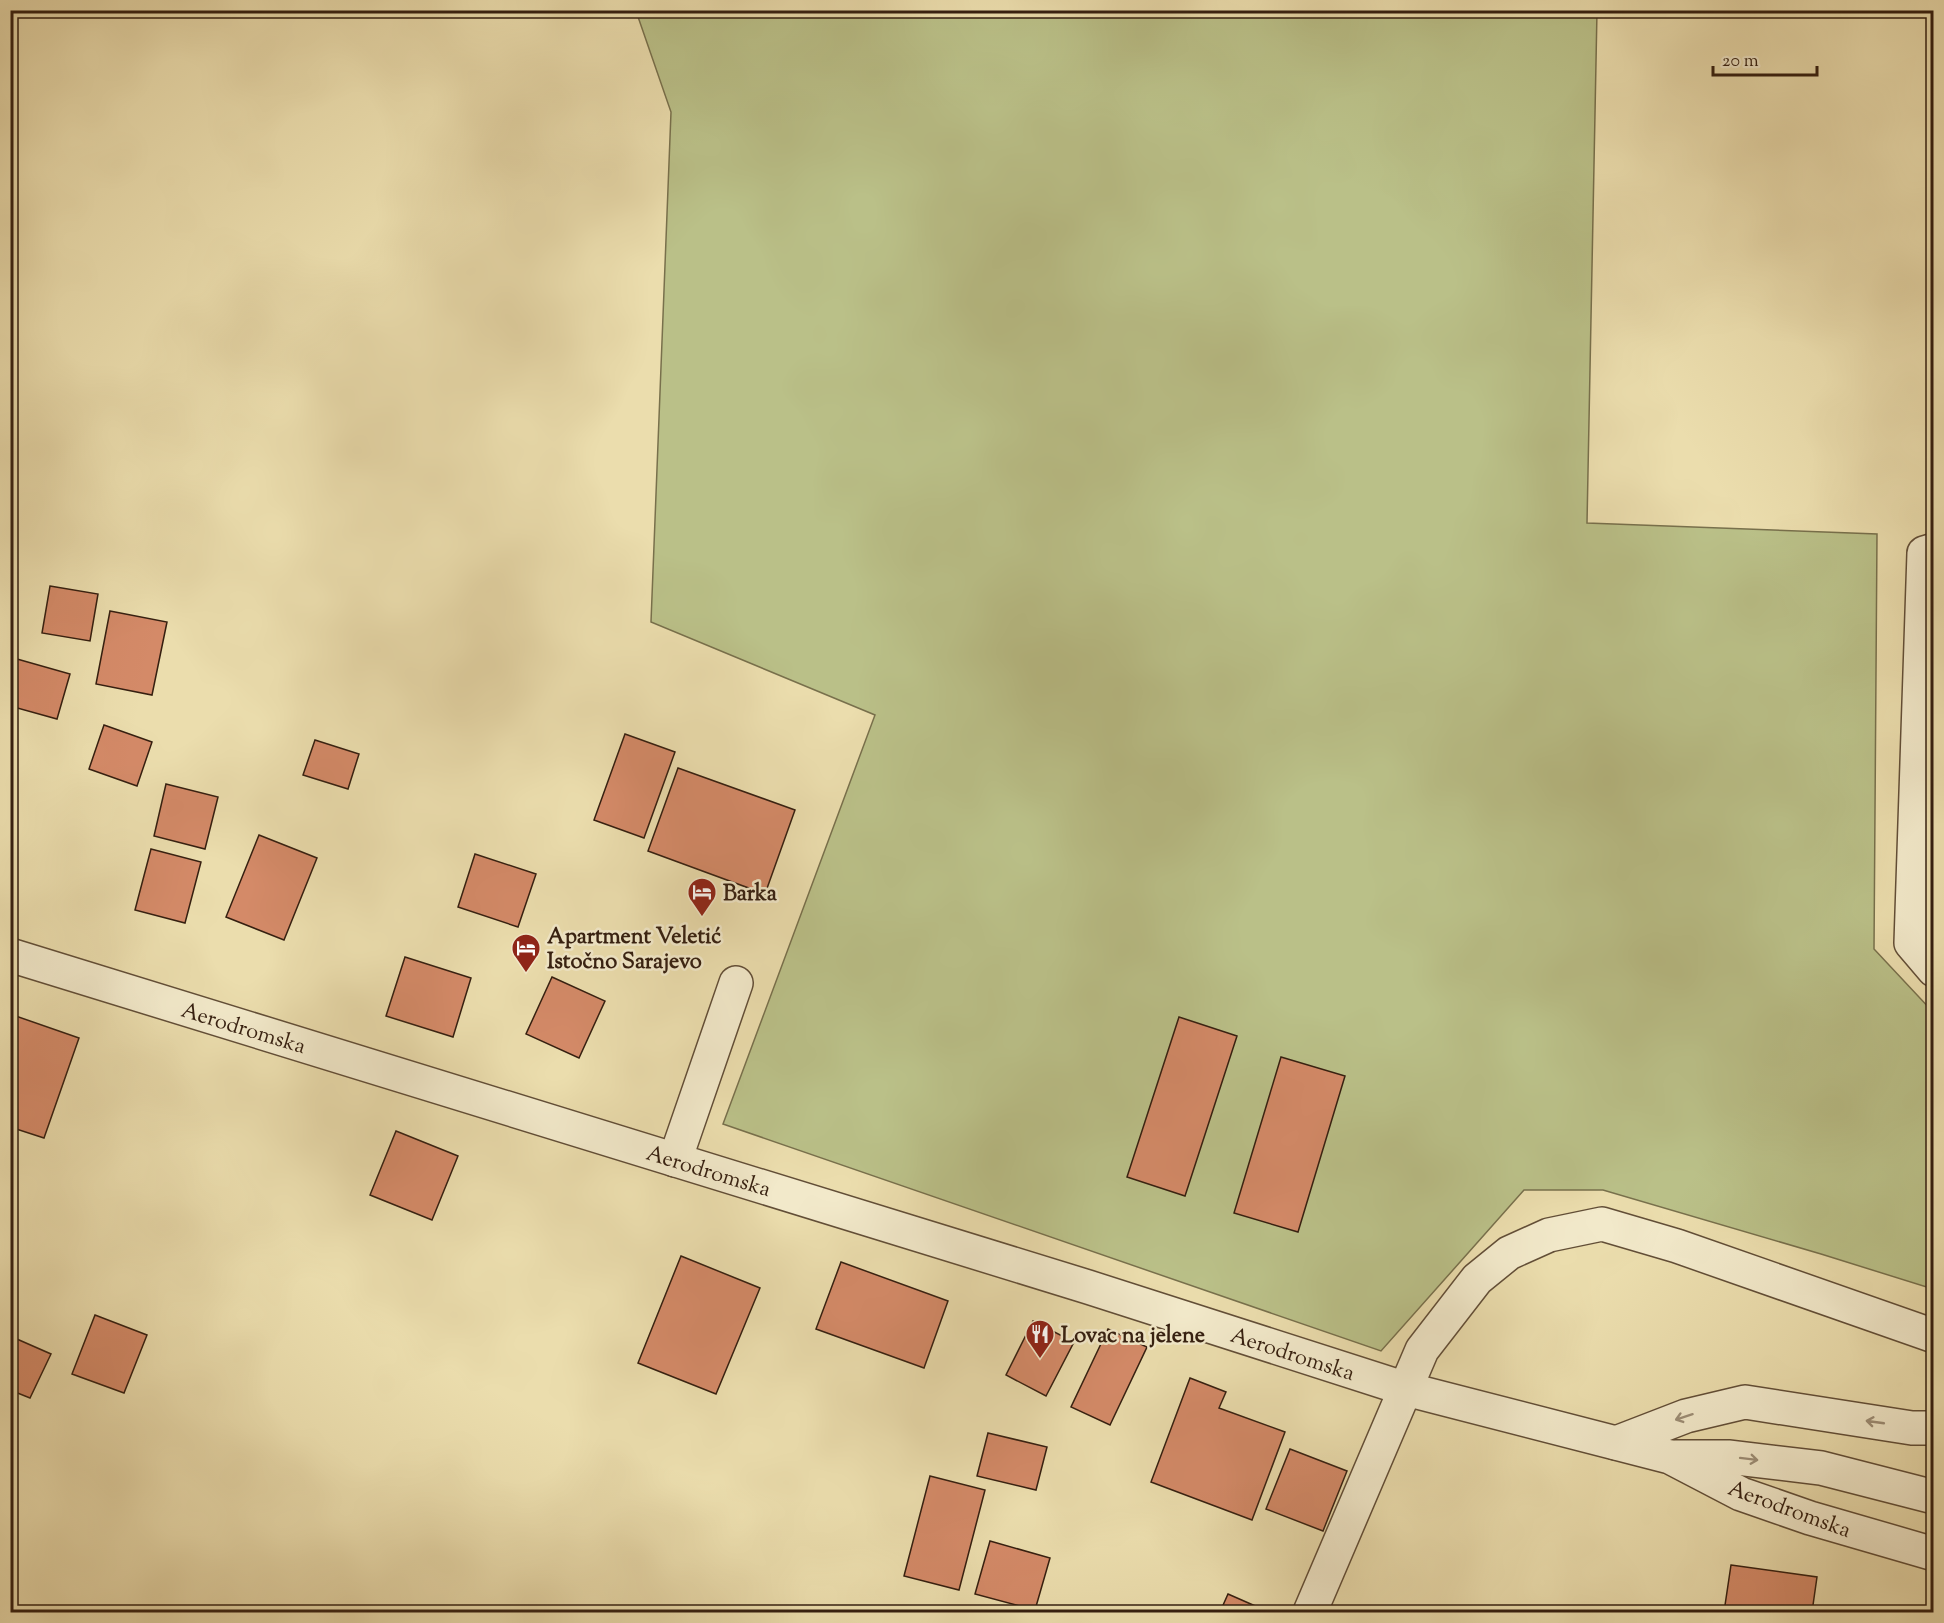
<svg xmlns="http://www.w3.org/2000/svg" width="1944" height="1623" viewBox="0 0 1944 1623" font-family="'Sorts Mill Goudy',serif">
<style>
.green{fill:#bac088;stroke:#78704c;stroke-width:1.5}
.building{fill:#d48a68;stroke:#351f10;stroke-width:1.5}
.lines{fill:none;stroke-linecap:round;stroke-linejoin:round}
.minor-casing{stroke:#624e37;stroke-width:36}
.minor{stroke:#f2e9ca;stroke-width:33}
.oneway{stroke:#9d8e76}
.labels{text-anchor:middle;stroke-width:5;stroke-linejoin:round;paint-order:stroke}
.poi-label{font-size:22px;font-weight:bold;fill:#351f10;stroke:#f2e9ca;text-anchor:start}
.street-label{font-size:22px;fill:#351f10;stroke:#f2e9ca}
</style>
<rect width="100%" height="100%" fill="#ebddad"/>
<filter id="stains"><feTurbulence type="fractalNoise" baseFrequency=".00333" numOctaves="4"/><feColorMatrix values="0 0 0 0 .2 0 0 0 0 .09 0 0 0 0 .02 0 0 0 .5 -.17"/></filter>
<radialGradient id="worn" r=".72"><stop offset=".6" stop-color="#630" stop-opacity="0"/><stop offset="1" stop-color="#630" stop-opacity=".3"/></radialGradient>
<polygon class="green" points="636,11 1597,11 1587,523 1877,534 1874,949 1933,1012 1933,1289 1821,1254 1603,1190 1524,1190 1381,1351 723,1124 875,715 651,622 671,112"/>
<g class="building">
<polygon points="50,586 98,594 90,641 42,633"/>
<polygon points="110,611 167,622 152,695 96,684"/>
<polygon points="10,657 70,674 57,719 10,706"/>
<polygon points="104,725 152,742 137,786 89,769"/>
<polygon points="625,734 675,752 644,838 594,820"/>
<polygon points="315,740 359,754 348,789 303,775"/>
<polygon points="678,768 795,810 765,894 648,851"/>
<polygon points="166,784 218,797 205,849 154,836"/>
<polygon points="259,835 317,858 284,940 226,917"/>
<polygon points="151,849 201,862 185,923 135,910"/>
<polygon points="475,854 536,874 518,927 458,907"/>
<polygon points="405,957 471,978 453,1037 386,1016"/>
<polygon points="552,977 605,1001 579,1058 526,1034"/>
<polygon points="10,1014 79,1038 44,1138 10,1127"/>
<polygon points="1179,1017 1237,1036 1185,1196 1127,1177"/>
<polygon points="1281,1057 1345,1076 1298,1232 1234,1213"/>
<polygon points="396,1131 458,1156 432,1220 370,1195"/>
<polygon points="681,1256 760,1288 716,1394 638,1363"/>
<polygon points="841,1262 948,1301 924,1368 816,1329"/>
<polygon points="95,1315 147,1335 124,1393 72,1374"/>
<polygon points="1033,1321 1074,1342 1046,1396 1006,1375"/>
<polygon points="1108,1329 1147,1347 1110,1425 1071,1407"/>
<polygon points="10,1336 51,1354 30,1398 10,1390"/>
<polygon points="1190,1378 1226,1392 1219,1408 1285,1432 1252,1520 1151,1482"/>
<polygon points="988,1433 1047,1447 1036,1490 977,1476"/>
<polygon points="1290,1449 1347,1471 1323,1531 1266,1509"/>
<polygon points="930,1476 985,1490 959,1590 904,1576"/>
<polygon points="990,1541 1050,1558 1035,1610 975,1594"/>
<polygon points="1731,1565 1817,1577 1812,1612 1724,1612"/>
<polygon points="1228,1594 1269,1612 1220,1612"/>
</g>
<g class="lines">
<g class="minor-casing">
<g id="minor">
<polyline points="1934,550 1924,553 1911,943 1934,970"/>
<polyline points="10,955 1088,1287 1406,1389 1670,1457 1741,1494 1810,1518 1934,1554"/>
<polyline points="675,1160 736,983"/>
<polyline points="1616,1443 1686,1416 1745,1402 1912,1428 1934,1428"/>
<polyline points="1675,1457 1728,1457 1821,1468 1934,1497"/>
<polyline points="1310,1612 1422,1350 1477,1279 1509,1253 1549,1235 1602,1224 1677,1246 1934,1336"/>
</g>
</g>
<use href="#minor" class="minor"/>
</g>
<defs><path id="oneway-shaft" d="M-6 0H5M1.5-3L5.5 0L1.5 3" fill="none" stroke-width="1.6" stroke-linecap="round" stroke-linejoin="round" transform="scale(1.5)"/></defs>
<g class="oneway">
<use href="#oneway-shaft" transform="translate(1684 1417) rotate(162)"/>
<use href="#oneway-shaft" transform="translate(1875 1422) rotate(-172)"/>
<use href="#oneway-shaft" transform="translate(1749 1459) rotate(7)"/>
</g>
<defs>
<g id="hotel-pin" transform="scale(1.5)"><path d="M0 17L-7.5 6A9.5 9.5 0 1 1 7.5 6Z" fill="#8f2418" stroke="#f2e9ca"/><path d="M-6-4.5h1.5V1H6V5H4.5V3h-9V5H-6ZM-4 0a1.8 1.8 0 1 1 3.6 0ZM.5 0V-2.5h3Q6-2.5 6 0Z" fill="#fff"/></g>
<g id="restaurant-pin" transform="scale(1.5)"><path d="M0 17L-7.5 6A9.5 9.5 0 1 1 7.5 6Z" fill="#8f2418" stroke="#f2e9ca"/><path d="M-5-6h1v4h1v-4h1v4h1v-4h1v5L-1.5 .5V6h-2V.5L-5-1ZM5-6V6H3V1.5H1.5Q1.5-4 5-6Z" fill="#fff"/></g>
</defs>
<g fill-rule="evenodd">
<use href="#hotel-pin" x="702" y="892"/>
<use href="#hotel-pin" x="526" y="948"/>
<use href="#restaurant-pin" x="1040" y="1334"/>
</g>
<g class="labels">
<g class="poi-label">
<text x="723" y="900">Barka</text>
<text x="547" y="943">Apartment Veletić<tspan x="547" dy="25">Istočno Sarajevo</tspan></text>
<text x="1061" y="1342">Lovac na jelene</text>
</g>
<g class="street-label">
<text transform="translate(244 1027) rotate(17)" y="8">Aerodromska</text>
<text transform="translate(709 1170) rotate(17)" y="8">Aerodromska</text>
<text transform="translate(1293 1353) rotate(18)" y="8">Aerodromska</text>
<text transform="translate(1790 1508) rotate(20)" y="8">Aerodromska</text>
</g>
</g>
<rect width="1944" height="1623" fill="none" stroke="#ebddad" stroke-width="36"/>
<rect x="12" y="12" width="1920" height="1599" fill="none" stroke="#351f10" stroke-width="3"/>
<rect x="18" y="18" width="1908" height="1587" fill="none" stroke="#351f10" stroke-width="1.5"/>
<path d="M1713 66v9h104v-9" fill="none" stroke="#351f10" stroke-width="3"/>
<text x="1722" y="66" font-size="18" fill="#351f10" stroke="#f2e9ca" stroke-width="4.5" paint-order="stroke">20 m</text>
<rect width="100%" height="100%" filter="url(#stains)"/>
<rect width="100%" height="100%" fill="url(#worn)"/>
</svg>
